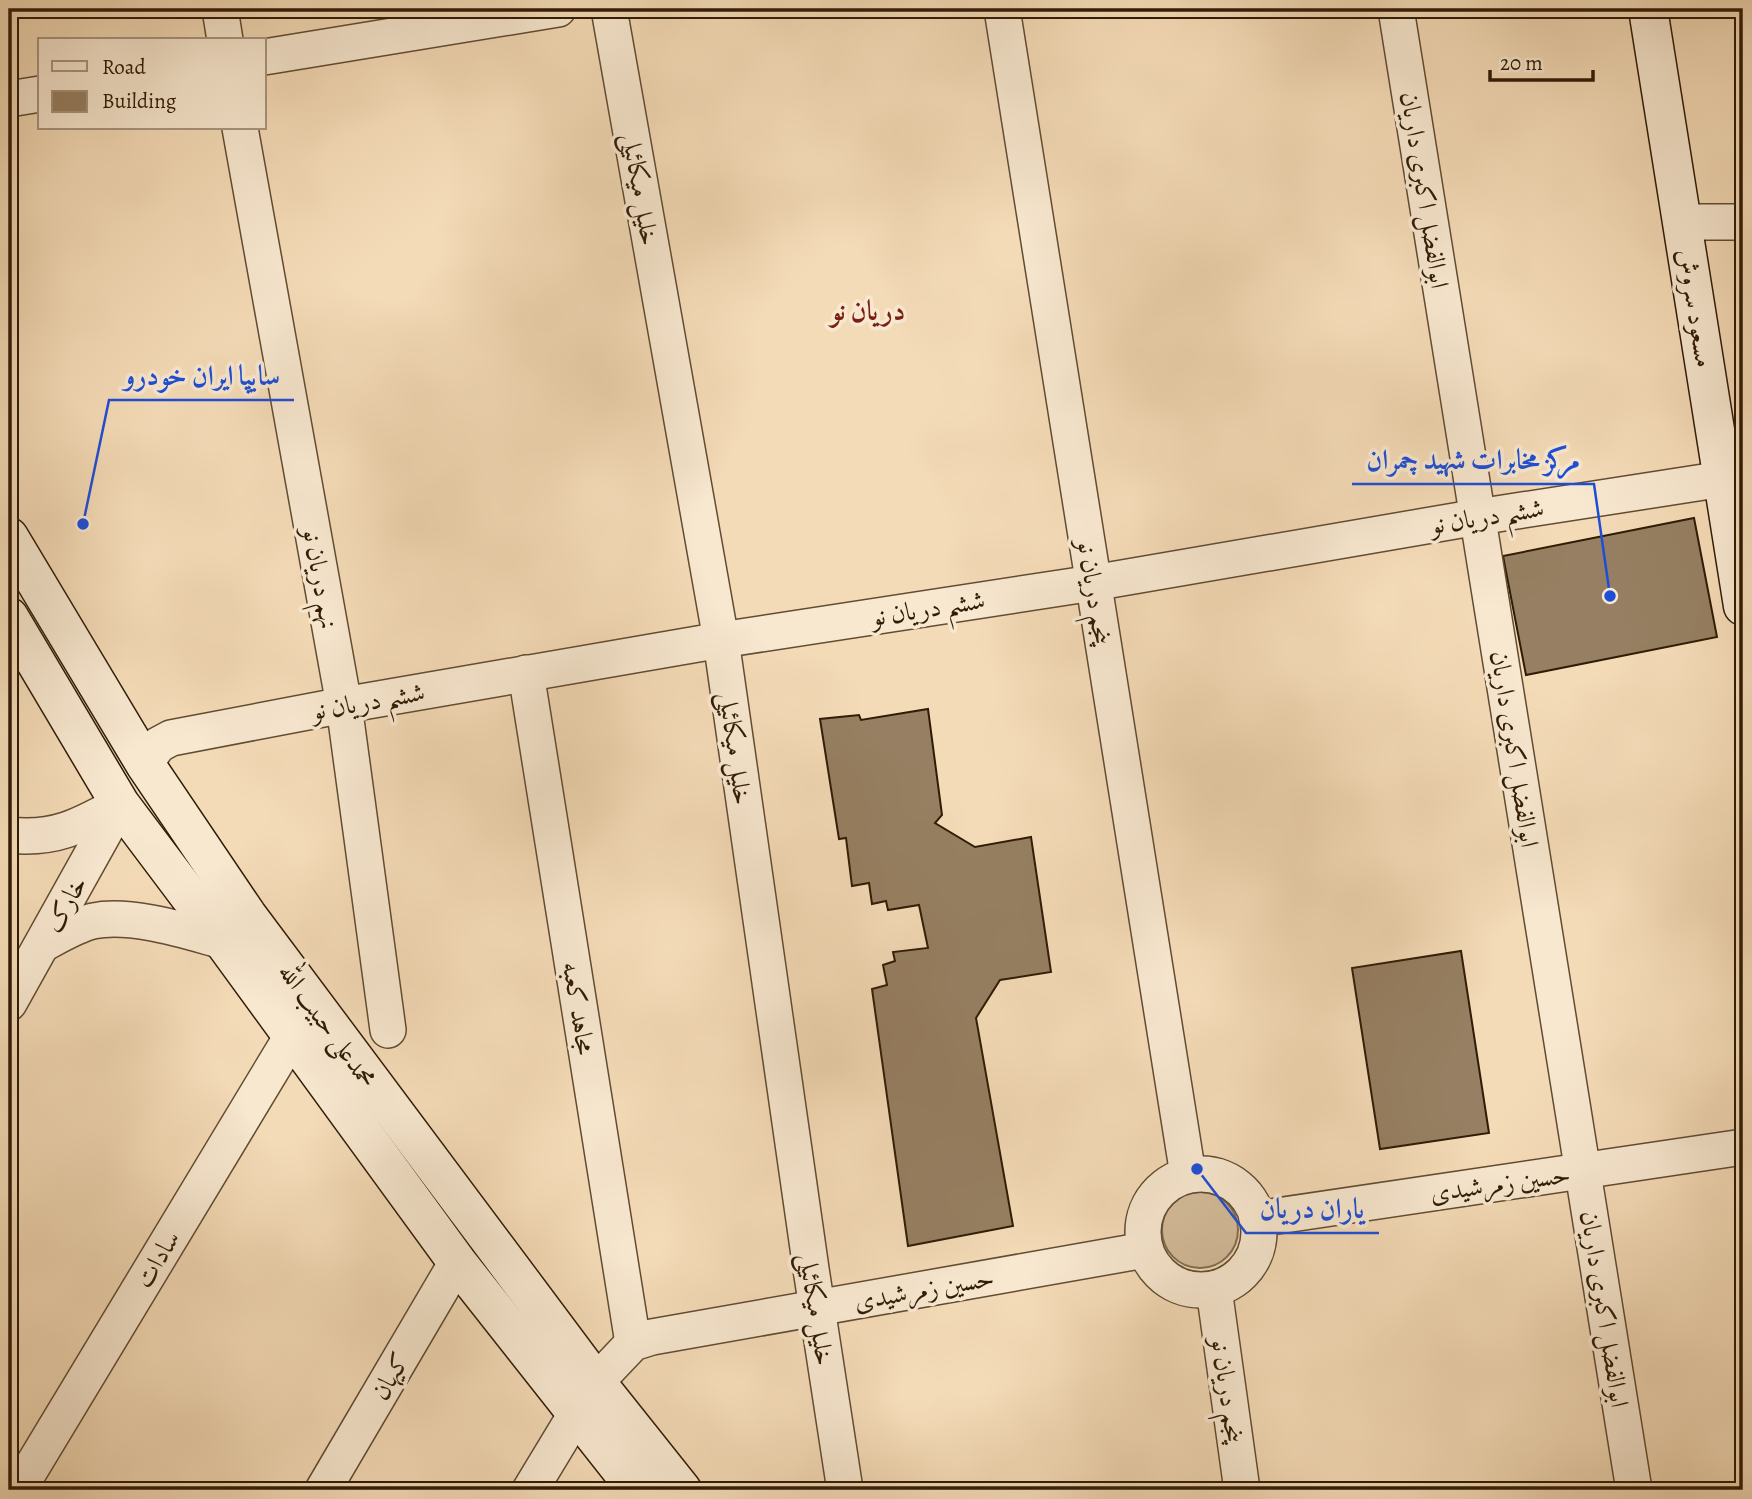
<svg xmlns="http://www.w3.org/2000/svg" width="1752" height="1499" viewBox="0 0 1752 1499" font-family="Alegreya,Amiri,serif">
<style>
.green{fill:#d3bb99;stroke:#826c50;stroke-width:2}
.building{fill:#967f62;stroke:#301c06;stroke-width:2}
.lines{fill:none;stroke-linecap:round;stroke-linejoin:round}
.minor-casing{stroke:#614c32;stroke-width:38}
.secondary-casing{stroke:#301c06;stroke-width:41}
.minor{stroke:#f8e8d0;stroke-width:35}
.secondary{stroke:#f8e8d0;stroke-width:38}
.labels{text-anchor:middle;stroke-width:7;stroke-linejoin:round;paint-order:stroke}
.street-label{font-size:26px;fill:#301c06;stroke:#f8e8d0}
.neighbourhood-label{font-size:28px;font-weight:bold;fill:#7a1f14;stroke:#f8e8d0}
.leader{fill:none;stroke:#1d4ed8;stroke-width:2.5}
.callout-dot{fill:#1d4ed8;stroke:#f8e8d0;stroke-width:2.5}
.callout-label{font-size:28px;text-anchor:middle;font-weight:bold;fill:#1d4ed8;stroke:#f8e8d0;stroke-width:7;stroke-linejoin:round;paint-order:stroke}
</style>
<rect width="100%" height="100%" fill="#f4dbb7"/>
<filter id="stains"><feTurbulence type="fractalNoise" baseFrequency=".00286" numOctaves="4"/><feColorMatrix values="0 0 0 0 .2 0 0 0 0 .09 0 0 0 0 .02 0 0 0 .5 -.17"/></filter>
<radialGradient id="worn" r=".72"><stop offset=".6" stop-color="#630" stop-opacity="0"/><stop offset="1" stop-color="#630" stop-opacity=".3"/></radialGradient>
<circle class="green" cx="1200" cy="1230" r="38"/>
<g class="building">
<polygon points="1694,518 1717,637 1526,675 1503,556"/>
<polygon points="928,709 942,815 935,823 975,847 1031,837 1051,972 1000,980 976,1018 1013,1226 908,1246 872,989 887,985 883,965 895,961 893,952 928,948 919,905 888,910 886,901 872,904 869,883 852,886 846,838 839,839 820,719 859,715 861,720"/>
<polygon points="1461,951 1489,1133 1380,1149 1352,968"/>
</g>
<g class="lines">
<g class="minor-casing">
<g id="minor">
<polyline points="220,9 225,40"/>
<polyline points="609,9 721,640 811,1269 845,1490"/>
<polyline points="1002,9 1188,1175"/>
<polyline points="1396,9 1634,1490"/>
<polyline points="264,57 558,9"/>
<polyline points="9,99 40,94"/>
<polyline points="240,128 344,705 388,1030"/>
<polyline points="1682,222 1743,222"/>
<polyline points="526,673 633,1343"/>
<polyline points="145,764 158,745 171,738 344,705 721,640 1093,583 1478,517 1723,479"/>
<path d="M9,835C55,840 80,826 120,804"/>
<path d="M43,944C58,936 76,925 93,921C131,913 186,931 223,941"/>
<polyline points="9,1003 120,804"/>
<circle cx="1201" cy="1232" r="58"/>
<polyline points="1257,1219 1743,1147"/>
<polyline points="1214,1289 1242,1490"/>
<polyline points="596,1382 633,1343 652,1337 1145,1250"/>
<polyline points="18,1490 292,1036"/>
<polyline points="323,1490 457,1262"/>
<polyline points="530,1490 576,1414"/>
</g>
</g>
<g class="secondary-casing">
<g id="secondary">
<polyline points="1648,9 1743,606"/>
<polyline points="9,537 145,764 247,915 596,1382 682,1490"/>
<polyline points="9,617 120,804 223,941 457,1262 637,1490"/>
</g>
</g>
<use href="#minor" class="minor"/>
<use href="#secondary" class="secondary"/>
</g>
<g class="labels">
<g class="street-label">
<text transform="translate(641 189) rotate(80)" y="9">خلیل میکائیلی</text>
<text transform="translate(1425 190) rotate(81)" y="9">ابوالفضل اکبری داریان</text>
<text transform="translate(1696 308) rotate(81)" y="9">مسعود سروش</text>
<text transform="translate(1487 516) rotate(-9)" y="9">ششم دریان‌ نو</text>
<text transform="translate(321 578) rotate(80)" y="9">نهم دریان‌ نو</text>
<text transform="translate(1095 592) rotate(81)" y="9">پنجم دریان‌ نو</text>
<text transform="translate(928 608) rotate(-9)" y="9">ششم دریان‌ نو</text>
<text transform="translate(368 701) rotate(-10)" y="9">ششم دریان‌ نو</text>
<text transform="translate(736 748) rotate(82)" y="9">خلیل میکائیلی</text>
<text transform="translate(1515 749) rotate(81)" y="9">ابوالفضل اکبری داریان</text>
<text transform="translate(65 904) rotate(-61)" y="9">خارک</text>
<text transform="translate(579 1008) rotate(81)" y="9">مجاهد کعبه</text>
<text transform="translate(328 1025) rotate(54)" y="9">محمدعلی حبیب الله</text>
<text transform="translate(1500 1183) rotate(-8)" y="9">حسین زمرشيدی</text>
<text transform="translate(157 1259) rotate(-59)" y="9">سادات</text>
<text transform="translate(924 1289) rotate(-10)" y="9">حسین زمرشيدی</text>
<text transform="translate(817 1309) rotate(81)" y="9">خلیل میکائیلی</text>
<text transform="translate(1605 1309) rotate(81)" y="9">ابوالفضل اکبری داریان</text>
<text transform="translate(390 1376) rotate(-60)" y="9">کیهان</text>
<text transform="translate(1228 1390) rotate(82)" y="9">پنجم دریان‌ نو</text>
</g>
<g class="neighbourhood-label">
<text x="868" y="320">دریان نو</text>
</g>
</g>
<path class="leader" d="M83 524L109 400H294M1610 596L1594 484H1352M1197 1169L1246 1233H1379"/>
<g class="callout-dot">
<circle cx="83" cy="524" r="7"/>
<circle cx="1610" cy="596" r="7"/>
<circle cx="1197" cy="1169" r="7"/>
</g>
<g class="callout-label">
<text x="202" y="385">سایپا ایران خودرو</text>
<text x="1473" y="469">مرکز مخابرات شهید چمران</text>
<text x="1312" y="1218">یاران دریان</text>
</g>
<rect width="1752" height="1499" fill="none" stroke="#f4dbb7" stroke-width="35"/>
<rect x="10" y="10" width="1731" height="1478" fill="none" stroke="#301c06" stroke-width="3.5"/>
<rect x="18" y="18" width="1717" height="1464" fill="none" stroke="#301c06" stroke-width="2"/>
<rect x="38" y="38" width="228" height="91" fill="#f8e8d0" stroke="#a8967f" stroke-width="2"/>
<rect x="52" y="61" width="35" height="10" fill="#f8e8d0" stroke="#a8967f" stroke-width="2"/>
<text x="102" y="74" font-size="21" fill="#301c06">Road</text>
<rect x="52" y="91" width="35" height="21" fill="#967f62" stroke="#a8967f" stroke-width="2"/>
<text x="102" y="108" font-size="21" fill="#301c06">Building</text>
<path d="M1490 70v10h103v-10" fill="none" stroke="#301c06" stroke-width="3.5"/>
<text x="1500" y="70" font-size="21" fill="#301c06" stroke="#f8e8d0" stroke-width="5" paint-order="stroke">20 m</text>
<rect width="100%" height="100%" filter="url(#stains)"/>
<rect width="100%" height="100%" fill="url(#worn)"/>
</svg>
